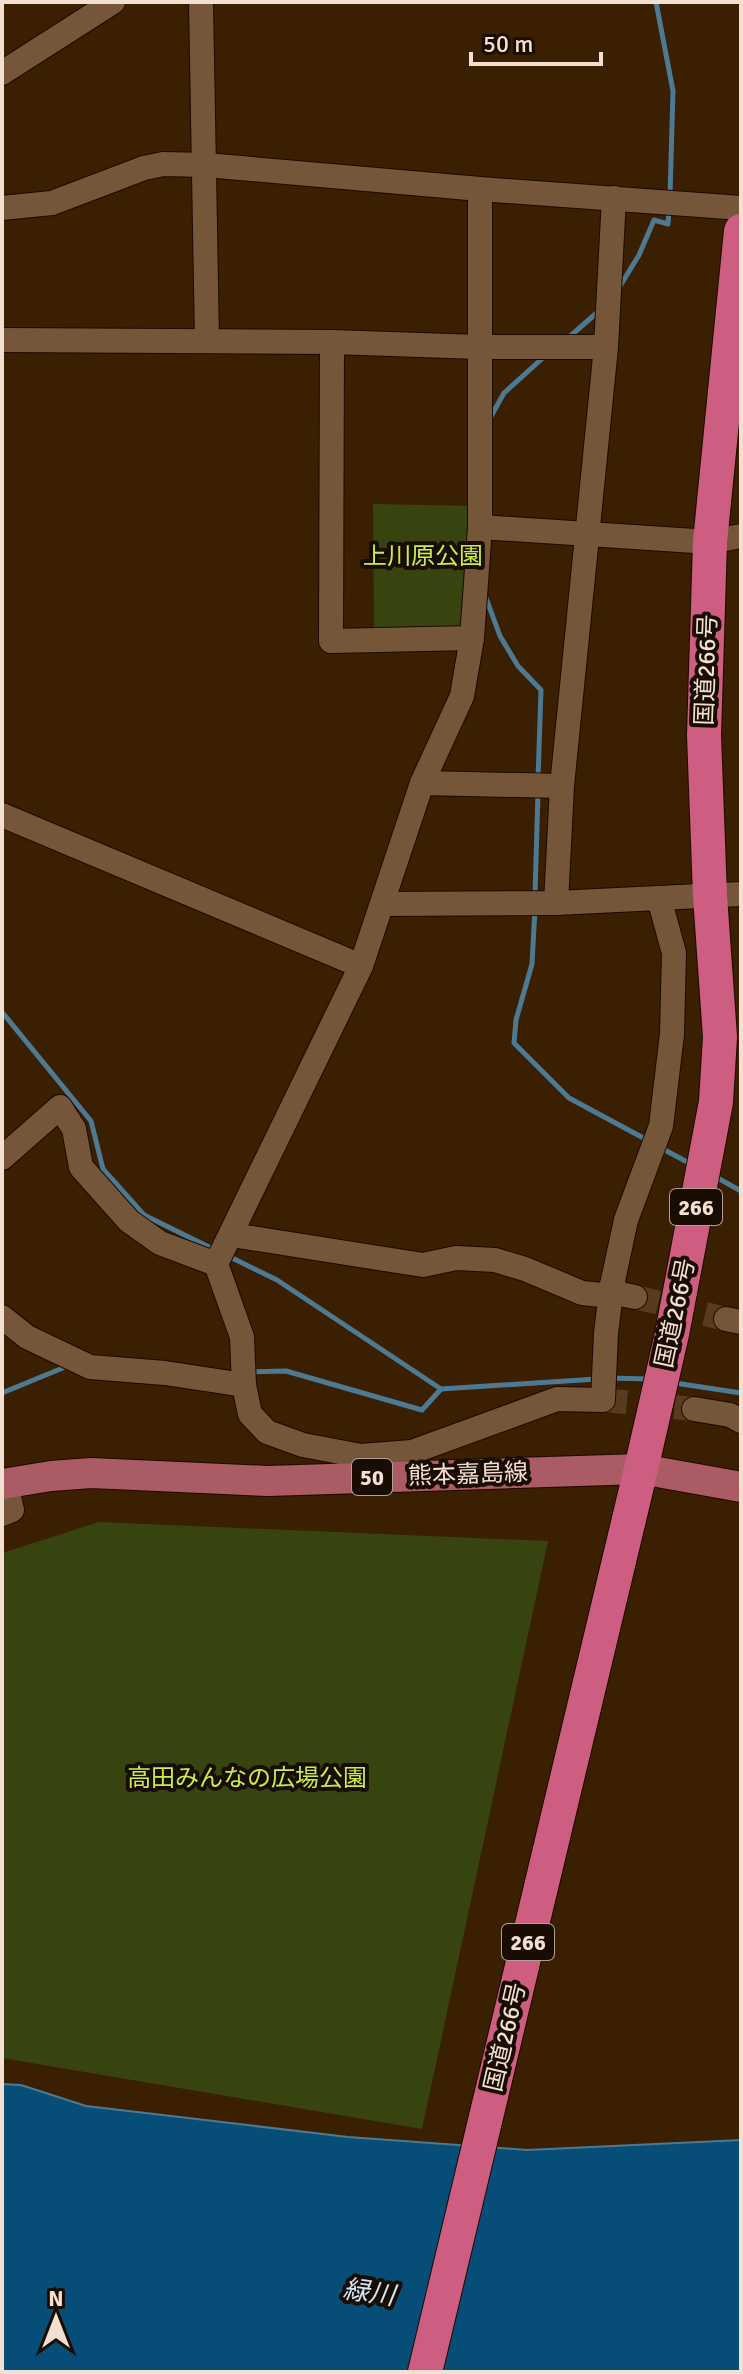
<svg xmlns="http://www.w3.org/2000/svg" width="743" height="2374" viewBox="0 0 743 2374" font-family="Signika,'Noto Sans JP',sans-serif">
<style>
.green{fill:#37440f}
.water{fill:#064e77;stroke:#4d7a92;stroke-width:2}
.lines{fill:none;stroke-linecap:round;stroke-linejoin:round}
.stream{stroke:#4d7a92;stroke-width:5}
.minor-tunnel{stroke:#573c20;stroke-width:24;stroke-dasharray:24 12;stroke-linecap:butt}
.minor-casing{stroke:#1e0900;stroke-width:26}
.major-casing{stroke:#1e0900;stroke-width:32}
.highway-casing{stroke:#1e0900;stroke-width:36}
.minor{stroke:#765639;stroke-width:24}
.major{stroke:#aa5b64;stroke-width:30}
.highway{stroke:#cd5e81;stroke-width:34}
.labels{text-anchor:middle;stroke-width:8;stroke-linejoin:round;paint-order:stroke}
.shield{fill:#190c03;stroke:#b2a092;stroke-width:2}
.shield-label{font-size:22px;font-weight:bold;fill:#f3e0d0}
.park-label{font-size:24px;fill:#c7ee4e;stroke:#190c03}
.street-label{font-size:24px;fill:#f3e0d0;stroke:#190c03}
.water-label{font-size:26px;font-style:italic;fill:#cfe8fb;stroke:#190c03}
</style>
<rect width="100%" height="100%" fill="#3b1f01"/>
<g class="green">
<polygon points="373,504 476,506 469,639 374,635"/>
<polygon points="99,1522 548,1541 422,2129 2,2058 2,1553"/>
</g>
<polygon class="water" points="2,2084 21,2085 86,2106 348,2137 527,2150 741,2140 741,2372 2,2372"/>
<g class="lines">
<g class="stream">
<polyline points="656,2 673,91 670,195"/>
<polyline points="617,291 639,255 654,220 668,224 669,209"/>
<polyline points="568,338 600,310"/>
<polyline points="489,420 504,393 545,356"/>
<polyline points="486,598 500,636 518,666 541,690 538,779"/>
<polyline points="535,894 538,793"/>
<polyline points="535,908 532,964 516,1020 514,1043 569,1098 649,1141"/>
<polyline points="2,1012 91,1121 103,1169 144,1215 213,1249"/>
<polyline points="661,1148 691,1164"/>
<polyline points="714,1176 741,1191"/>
<polyline points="226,1255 277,1280 441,1389 597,1379"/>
<polyline points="249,1372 286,1371 422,1410 441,1389"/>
<polyline points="611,1378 649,1379"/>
<polyline points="675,1383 741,1393"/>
<polyline points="2,1393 70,1365"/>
</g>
<g class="minor-tunnel">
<polyline points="635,1297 726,1319"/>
<polyline points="603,1400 694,1409"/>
</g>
<g class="minor-casing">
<g id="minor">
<polyline points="201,2 207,341"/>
<polyline points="2,73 113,2"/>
<polyline points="480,189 480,527 472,638 462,696 422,783 361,966 216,1264 242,1337 244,1385 250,1414 267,1432 303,1445 361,1456 412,1452 557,1399 603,1400 606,1333 612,1285"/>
<polyline points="2,208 52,203 144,168 163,164 206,165 480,189 741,208"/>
<polyline points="2,340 332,342"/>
<polyline points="480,527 710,542 741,536"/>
<polyline points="472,638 331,641 332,342 479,347 606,347"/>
<polyline points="422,783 562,786"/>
<polyline points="2,815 361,966"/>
<polyline points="556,903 562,786 606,347 614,198"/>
<polyline points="382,904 556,903 741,894"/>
<polyline points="2,1158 60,1107 74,1129 81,1167 129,1221 160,1243 216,1264"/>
<polyline points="232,1235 423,1265 456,1258 495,1260 525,1269 582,1293 602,1295 611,1293"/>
<polyline points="635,1297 620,1294 612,1285 626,1220 661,1126 672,1034 674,953 659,898"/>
<polyline points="2,1317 27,1337 90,1367 165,1373 244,1385"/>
<polyline points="726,1319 741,1322"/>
<polyline points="694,1409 730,1415 741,1421"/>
<polyline points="2,1514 12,1510 6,1484"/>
</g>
</g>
<g class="major-casing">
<polyline id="major" points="2,1484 51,1476 91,1473 268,1481 641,1469 741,1487"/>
</g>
<g class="highway-casing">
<polyline id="highway" points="425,2372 641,1469 672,1334 716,1102 720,1037 710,896 704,735 710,542 741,231"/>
</g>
<use href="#minor" class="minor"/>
<use href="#major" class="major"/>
<use href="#highway" class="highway"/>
</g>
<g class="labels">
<g class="shield">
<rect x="670" y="1189" width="52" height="36" rx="6"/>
<rect x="352" y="1459" width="40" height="36" rx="6"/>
<rect x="502" y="1924" width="52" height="36" rx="6"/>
</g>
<g class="shield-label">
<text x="696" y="1215">266</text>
<text x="372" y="1485">50</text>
<text x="528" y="1950">266</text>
</g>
<g class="park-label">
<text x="423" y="564">上川原公園</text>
<text x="247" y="1786">高田みんなの広場公園</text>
</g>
<g class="street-label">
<text transform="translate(706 670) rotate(-88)" y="8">国道266号</text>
<text transform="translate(675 1313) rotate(-78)" y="8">国道266号</text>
<text transform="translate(468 1474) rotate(-2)" y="8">熊本嘉島線</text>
<text transform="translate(505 2037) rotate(-77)" y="8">国道266号</text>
</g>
<g class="water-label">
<text transform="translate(369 2292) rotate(8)" y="9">緑川</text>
</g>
</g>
<rect width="743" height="2374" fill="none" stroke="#f3e0d0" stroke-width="8"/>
<g transform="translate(56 2318)" stroke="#190c03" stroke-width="6" paint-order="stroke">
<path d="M0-6L14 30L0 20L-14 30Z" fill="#f3e0d0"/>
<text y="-12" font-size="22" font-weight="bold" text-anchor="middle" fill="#f3e0d0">N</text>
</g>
<path d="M471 52v12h130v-12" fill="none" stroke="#f3e0d0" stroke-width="4"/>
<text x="483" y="52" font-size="24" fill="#f3e0d0" stroke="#190c03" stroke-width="6" paint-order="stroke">50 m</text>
</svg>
